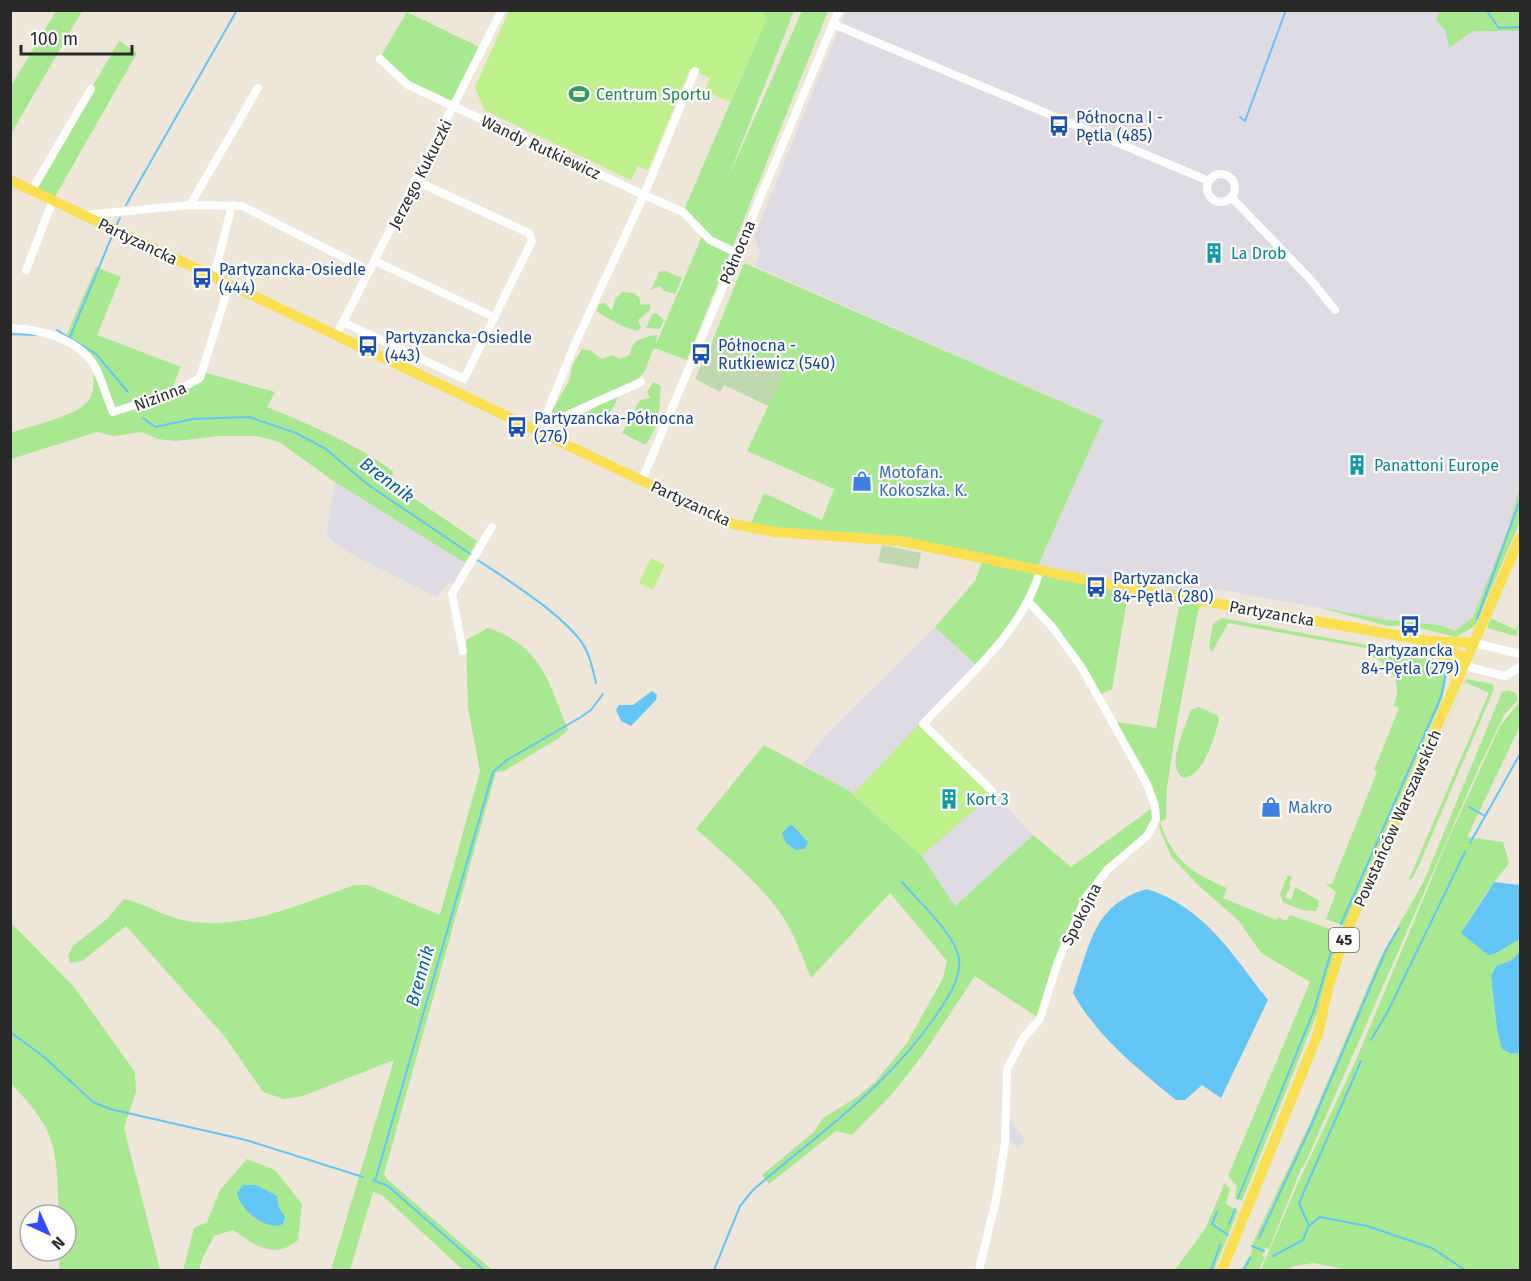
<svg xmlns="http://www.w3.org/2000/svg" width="1531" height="1281" viewBox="0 0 1531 1281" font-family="'Fira Sans',sans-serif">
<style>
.industrial{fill:#dedbe4}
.green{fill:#a8e891}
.cemetery{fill:#c0d8af}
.pitch{fill:#bef08c}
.water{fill:#64c5f7}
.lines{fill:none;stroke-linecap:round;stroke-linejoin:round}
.stream{stroke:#64c5f7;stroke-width:2}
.minor{stroke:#fff;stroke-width:8}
.major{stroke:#fadf50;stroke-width:10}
.labels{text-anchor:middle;stroke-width:4.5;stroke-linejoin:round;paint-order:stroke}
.shield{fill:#fff;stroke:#696969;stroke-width:1.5}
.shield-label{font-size:15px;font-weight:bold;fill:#292929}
.leisure-label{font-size:16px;fill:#27864d;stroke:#fff;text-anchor:start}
.transit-label{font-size:16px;fill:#164399;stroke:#fff;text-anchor:start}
.street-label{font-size:16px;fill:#292929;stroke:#fff}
.culture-label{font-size:16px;fill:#0d838f;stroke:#fff;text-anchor:start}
.shop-label{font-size:16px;fill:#366cbe;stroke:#fff;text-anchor:start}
.water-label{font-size:18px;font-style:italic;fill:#0460a2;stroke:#fff}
</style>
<rect width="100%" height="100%" fill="#ede6d9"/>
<g class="industrial">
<polygon points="846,11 1520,11 1520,487 1509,526 1473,617 1455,631 1439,625 1387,620 1201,586 1205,601 1036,570 1103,420 755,266 760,252 754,237"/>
<polygon points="335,482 465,563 454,582 448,584 437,597 348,552 331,540 327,531"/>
<polygon points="935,627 977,666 923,724 918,725 853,794 803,764 827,734"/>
<polygon points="992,791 1033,835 955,906 922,856"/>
<polygon points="1009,1119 1025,1139 1018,1148 1006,1136"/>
</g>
<g class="green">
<polygon points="1440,10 1520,11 1520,31 1473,31 1449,48 1445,30 1436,20"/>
<polygon points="56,11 82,11 11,134 11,86"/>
<path d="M762,11H794L727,180L802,11H828L687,360L654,348L644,372L636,381L547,420L569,381L573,364L582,349L591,351L602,359L612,355L620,359L630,355C631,340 643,337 657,335L656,344L704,232L683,212L766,20Z"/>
<polygon points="407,12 483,49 454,106 408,85 380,58"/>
<polygon points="119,41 137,53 53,200 32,190"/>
<polygon points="744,263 1103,420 1036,570 1129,588 1112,689 1098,696 1029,602 977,666 935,627 975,581 983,560 900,541 749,527 764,493 822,520 834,489 747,451 783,374 712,342"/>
<path d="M96,267L121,277L97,335L181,367L170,393L203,372L275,392L267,407C311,425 354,443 393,471V484L477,541L465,563L335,482L279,442L257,436H219L176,441L157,439L142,432L114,436L97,432L11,459L10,433C30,426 76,417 88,401C96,391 93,376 93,364L64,341Z"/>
<polygon points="665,271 682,278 675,294 664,291 660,286 651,290 659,272"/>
<polygon points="622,292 633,293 639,297 641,305 650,304 650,310 638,320 641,328 637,331 622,326 597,312 599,304 605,303 612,311 615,299"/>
<polygon points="656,313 664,320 660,329 646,328 652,314"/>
<path d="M653,382L661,386C658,412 662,423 645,445L622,433L640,400L650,398L647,392Z"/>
<path d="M618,397C611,417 597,426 576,419L592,409L594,405Z"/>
<polygon points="1520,487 1520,520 1517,529 1475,626 1456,637 1407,625 1388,626 1317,607 1387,620 1439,625 1455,631 1473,617 1509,526"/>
<polygon points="1520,550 1491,618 1516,630 1520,621 1516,636 1487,628"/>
<path d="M1181,597L1205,601L1198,611L1176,728L1167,788L1166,819L1160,822C1172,860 1192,873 1227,888L1223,898L1276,920L1278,917L1286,921L1290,915L1333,930L1339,937L1318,1011L1242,1201L1235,1199L1237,1186L1228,1176L1310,982L1261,953L1239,921L1196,883L1171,856L1159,827L1160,822L1128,851L1086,897L1040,1019L975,976L922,1056L892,1094L852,1135L836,1131L769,1184L762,1175L814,1132L823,1118L857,1097L875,1082L907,1043L943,978L947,961L890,893L811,978C801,954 792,927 776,907C753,878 723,853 696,829L764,745L848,790L922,856L955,906L1033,835L1071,867L1155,806L1110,721L1156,728Z"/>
<path d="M1222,618L1425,656L1445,665L1447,677L1442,700L1344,926L1326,919L1336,892L1326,884H1332L1377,772L1374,770L1399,708L1394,705C1403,681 1391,666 1370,655L1371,649L1228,623L1212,652L1209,647L1213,624Z"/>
<path d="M488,628C541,645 549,683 568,730L559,738L504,771L496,772L384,1174L388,1180L492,1270H463L382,1195L373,1192L350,1270H331L394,1060L303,1096L284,1099L263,1092L225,1037L126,926L82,961L70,963L68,956L73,946L107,919L124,899C149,905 168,919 194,922C248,929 305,902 355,885H368L440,915L480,771L468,708L466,640Z"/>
<polygon points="1466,679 1493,684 1494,689 1420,863 1412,879 1409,879 1489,693 1465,682 1350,944"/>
<polygon points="1507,690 1516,693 1518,700 1504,715 1480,765 1305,1164 1301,1169 1269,1249 1265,1248 1262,1256 1265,1257 1259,1270 1241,1270 1251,1254 1253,1242 1309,1125 1380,958 1423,883 1502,692"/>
<polygon points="1520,701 1520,726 1467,837 1503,842 1509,863 1486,893 1461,933 1511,943 1520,939 1520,951 1512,960 1496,966 1491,976 1497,1029 1512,1054 1520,1053 1520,1270 1349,1270 1314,1263 1294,1266 1288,1270 1261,1270 1297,1185 1356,1060 1447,842 1500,726"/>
<path d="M1199,707L1217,715L1219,720C1214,737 1205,773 1185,778C1163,772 1186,725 1191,710Z"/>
<polygon points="1288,875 1292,877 1289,885 1291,886 1285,897 1291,900 1295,887 1318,900 1319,905 1316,911 1302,910 1283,902 1280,894"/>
<path d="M10,922L74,987L135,1072L136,1092L124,1128L160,1270H59L60,1251H66V1215H59C56,1149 59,1132 11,1084Z"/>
<path d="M247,1159L275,1170L302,1204L298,1240C274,1261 253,1244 233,1230L214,1236L202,1259L199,1270H183L194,1228L207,1222L220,1190Z"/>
<polygon points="1225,1183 1230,1189 1226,1204 1238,1211 1214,1270 1175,1270 1205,1229"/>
</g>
<g class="cemetery">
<polygon points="712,342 783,374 768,406 724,385 720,392 695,379"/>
<polygon points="882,545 921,553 918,569 878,562"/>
</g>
<g class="pitch">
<polygon points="762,10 766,20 730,102 705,91 710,78 690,69 648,170 638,166 631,180 484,110 475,87 509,11"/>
<polygon points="651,558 665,565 653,590 639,583"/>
<polygon points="923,724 991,795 922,856 853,794 918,725"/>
</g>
<g class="water">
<polygon points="652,691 657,695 656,700 631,726 621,721 616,710 619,705 633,705"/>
<polygon points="790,825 793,826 808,842 805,849 796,850 786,843 782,833"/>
<polygon points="1494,882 1520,885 1520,939 1494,954 1488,955 1461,933"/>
<path d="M1147,889C1205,908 1231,953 1268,1000L1221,1098L1202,1085L1185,1100H1176C1137,1068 1098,1038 1073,993C1090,946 1093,904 1147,889Z"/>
<polygon points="1520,951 1520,1053 1512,1054 1502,1049 1497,1029 1491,976 1496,966 1512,960"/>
<path d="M243,1185H256L277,1196L278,1206L285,1217L283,1224C267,1232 240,1210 237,1193Z"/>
</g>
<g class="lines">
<g class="stream">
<polyline points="1486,10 1499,28 1520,27"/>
<polyline points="1240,117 1245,121 1286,10"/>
<polyline points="126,205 237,10"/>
<polyline points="117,224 120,218"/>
<polyline points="57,330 96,354 128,392"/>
<polyline points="10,334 35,335"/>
<polyline points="70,337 112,236"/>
<polyline points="143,418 155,427 193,419 249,417 296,433 326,449 367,484 472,555"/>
<path d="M476,559C506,579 558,611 580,640C589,651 593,670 596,683"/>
<polyline points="1477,619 1520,500"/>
<polyline points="1469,807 1485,816"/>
<polyline points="1470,843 1520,754"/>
<polyline points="1341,924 1441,697 1445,677 1443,665"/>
<polyline points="10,1032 43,1056 93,1102 110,1109 246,1140 363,1177"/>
<polyline points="1371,1040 1387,1013 1465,852"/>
<polyline points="1361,1061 1299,1203 1309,1226 1320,1217 1367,1226 1432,1248 1465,1270"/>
<polyline points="373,1180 388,1186 484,1270"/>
<polyline points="375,1181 493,772 507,760 581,717 591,710 603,694"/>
<polyline points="1238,1198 1314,1010 1336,935"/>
<polyline points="1217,1212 1212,1224 1228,1235"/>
<polyline points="1229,1224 1235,1209"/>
<polyline points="1259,1238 1311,1126 1387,948 1399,928"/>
<polyline points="1252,1246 1264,1251"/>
<polyline points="1273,1256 1303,1240 1308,1227"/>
<path d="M714,1270L740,1206L753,1190C819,1133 885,1089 935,1017C946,1000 961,981 959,959C956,935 918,901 902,882"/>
<polyline points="1211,1270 1220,1245"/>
<polyline points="1244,1270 1250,1258"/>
</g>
<g class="minor">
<polyline points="833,24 1209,181"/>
<polyline points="380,59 408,85 644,195 575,344 539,432"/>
<polyline points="695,71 644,195 683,212 710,240 737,253"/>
<circle cx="1221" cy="188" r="14"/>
<polyline points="32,190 91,89"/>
<polyline points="1231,197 1310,279 1335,310"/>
<polyline points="190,205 258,88"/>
<polyline points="85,215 190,205 242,206 370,271"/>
<polyline points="375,261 494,317"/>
<polyline points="26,270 53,200"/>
<polyline points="214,277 232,205"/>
<polyline points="343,322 464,379 532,241 529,233 416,181"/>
<path d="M10,328C42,329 85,340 98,373C104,386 107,399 113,412L173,393L200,378L229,285"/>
<polyline points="336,336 502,10"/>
<polyline points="543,426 641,382"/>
<polyline points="642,480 839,10"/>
<polyline points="1474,643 1520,654"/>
<polyline points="463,651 452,594 492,527"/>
<polyline points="1463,660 1472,668 1505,676 1520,667"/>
<path d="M992,791L923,724C965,679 1022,632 1040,571"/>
<polyline points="979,1270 996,1200 1005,1143 1007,1069 1024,1037 1040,1019 1058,961 1086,897 1108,869 1147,836 1156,819 1155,806 1147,784 1082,668 1053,628 1029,602"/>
</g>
<g class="major">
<polyline points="10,180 733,524 775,532 900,541 1101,583 1429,641 1474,643"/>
<polyline points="1421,643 1448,660 1458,681"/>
<polyline points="1440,646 1461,656"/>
<polyline points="1222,1270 1318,1034 1329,985 1346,933 1520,538"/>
</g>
</g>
<defs>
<g id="stadium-bare" transform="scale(1.62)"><path d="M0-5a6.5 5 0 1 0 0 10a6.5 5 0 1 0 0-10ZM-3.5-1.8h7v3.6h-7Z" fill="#2e9e5b" stroke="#fff" stroke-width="2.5" paint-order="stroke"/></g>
<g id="bus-bare" transform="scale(1.62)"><path d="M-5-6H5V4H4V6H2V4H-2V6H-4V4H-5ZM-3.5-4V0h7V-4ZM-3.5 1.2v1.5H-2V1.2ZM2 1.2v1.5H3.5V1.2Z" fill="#1a4fb4" stroke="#fff" stroke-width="2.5" paint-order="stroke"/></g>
<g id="building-bare" transform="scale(1.62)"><path d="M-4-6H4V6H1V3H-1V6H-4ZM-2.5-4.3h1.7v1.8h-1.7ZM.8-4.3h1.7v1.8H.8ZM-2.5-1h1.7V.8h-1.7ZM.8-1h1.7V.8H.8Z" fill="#0f9aa8" stroke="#fff" stroke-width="2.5" paint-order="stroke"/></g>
<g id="shop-bare" transform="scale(1.62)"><path d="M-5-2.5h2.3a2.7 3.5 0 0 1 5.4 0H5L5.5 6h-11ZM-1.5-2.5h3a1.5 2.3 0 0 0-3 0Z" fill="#3f7fe0" stroke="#fff" stroke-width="2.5" paint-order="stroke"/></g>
</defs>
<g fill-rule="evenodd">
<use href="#stadium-bare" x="579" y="94"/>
<use href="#bus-bare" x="1059" y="126"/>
<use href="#building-bare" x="1214" y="253"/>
<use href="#bus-bare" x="202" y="278"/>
<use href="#bus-bare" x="368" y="346"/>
<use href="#bus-bare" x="701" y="354"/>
<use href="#bus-bare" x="517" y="427"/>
<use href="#building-bare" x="1357" y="465"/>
<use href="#shop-bare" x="862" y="481"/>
<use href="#bus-bare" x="1096" y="587"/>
<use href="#bus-bare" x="1410" y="626"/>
<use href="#building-bare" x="949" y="799"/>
<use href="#shop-bare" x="1271" y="807"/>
</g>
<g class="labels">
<rect class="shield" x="1329" y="928" width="30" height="24" rx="4.5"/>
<g class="shield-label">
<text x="1344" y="945">45</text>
</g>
<g class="leisure-label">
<text x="596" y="100">Centrum Sportu</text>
</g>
<g class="transit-label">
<text x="1076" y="123">Północna I -<tspan x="1076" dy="18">Pętla (485)</tspan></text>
<text x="219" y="275">Partyzancka-Osiedle<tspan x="219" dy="18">(444)</tspan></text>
<text x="385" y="343">Partyzancka-Osiedle<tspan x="385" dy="18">(443)</tspan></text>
<text x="718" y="351">Północna -<tspan x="718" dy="18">Rutkiewicz (540)</tspan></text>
<text x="534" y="424">Partyzancka-Północna<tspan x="534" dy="18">(276)</tspan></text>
<text x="1113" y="584">Partyzancka<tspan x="1113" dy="18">84-Pętla (280)</tspan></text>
<text x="1410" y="656" text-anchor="middle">Partyzancka<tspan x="1410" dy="18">84-Pętla (279)</tspan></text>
</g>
<g class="street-label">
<text transform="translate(541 147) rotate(25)" y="6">Wandy Rutkiewicz</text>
<text transform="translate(420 174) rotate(-63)" y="6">Jerzego Kukuczki</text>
<text transform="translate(138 241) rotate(26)" y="6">Partyzancka</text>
<text transform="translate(737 252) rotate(-67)" y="6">Północna</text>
<text transform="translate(160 396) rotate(-21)" y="6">Nizinna</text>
<text transform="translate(691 503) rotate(25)" y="6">Partyzancka</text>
<text transform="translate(1272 613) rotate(10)" y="6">Partyzancka</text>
<text transform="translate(1397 818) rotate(-66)" y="6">Powstańców Warszawskich</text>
<text transform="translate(1081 914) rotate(-63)" y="6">Spokojna</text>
</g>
<g class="culture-label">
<text x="1231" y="259">La Drob</text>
<text x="1374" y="471">Panattoni Europe</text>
<text x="966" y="805">Kort 3</text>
</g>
<g class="shop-label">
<text x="879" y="478">Motofan.<tspan x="879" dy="18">Kokoszka. K.</tspan></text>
<text x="1288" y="813">Makro</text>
</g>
<g class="water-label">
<text transform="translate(387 480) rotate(37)" y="6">Brennik</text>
<text transform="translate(420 976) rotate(-74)" y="6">Brennik</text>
</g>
</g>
<rect width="1531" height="1281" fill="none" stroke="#292929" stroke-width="24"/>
<g transform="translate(48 1233) rotate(135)"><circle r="28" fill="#ffffff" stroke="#a9a9a9" stroke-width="1.5"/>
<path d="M0-4.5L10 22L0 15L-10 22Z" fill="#344bff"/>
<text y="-9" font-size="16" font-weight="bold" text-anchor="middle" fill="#292929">N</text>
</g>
<path d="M21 45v9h111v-9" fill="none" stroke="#292929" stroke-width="3"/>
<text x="30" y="45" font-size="18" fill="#292929" stroke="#ffffff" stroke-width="4.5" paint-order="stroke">100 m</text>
</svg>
